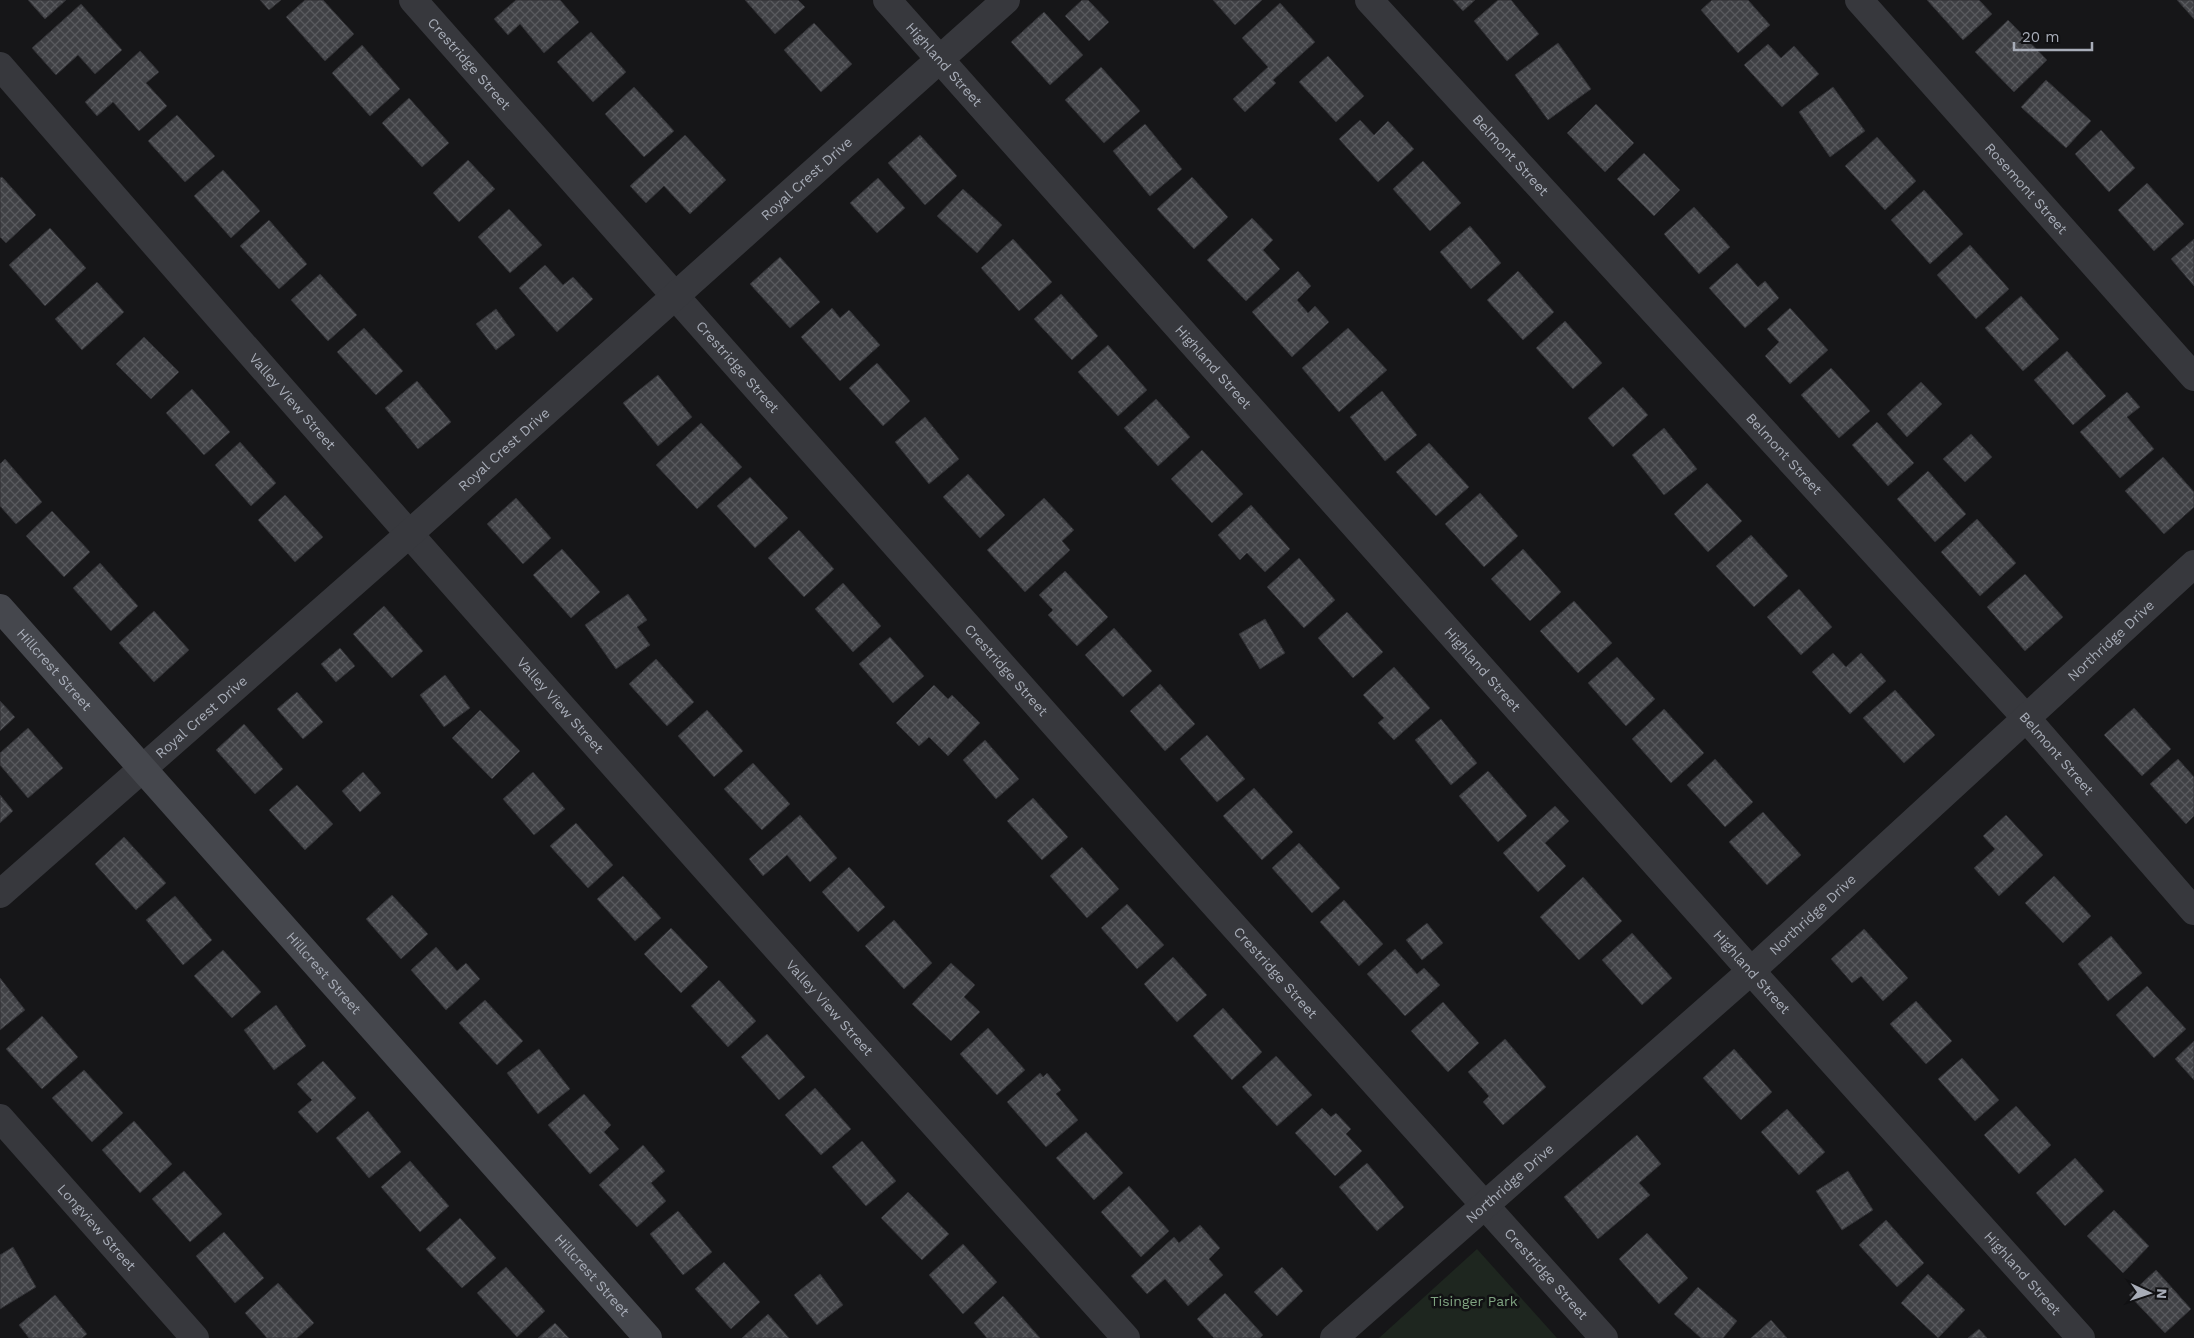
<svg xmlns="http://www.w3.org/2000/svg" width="2194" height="1338" viewBox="0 0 2194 1338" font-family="'Work Sans',sans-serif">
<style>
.green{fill:#1e261f}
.building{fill:url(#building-cross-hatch);stroke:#303034}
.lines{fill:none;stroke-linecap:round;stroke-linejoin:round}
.street{stroke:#37383d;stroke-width:28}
.secondary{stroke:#45474d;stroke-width:28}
.labels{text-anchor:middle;stroke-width:5;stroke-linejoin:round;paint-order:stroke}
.street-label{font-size:14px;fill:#a8adb8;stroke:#111113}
.park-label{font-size:14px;fill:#7fa381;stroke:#111113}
</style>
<defs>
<pattern id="building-cross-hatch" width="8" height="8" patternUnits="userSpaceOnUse" patternTransform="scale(1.25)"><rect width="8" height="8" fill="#404145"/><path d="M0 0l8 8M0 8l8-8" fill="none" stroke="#595a5e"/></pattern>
</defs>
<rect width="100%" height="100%" fill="#161618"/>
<polygon class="green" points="1477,1249 1557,1338 1379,1338"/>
<g class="building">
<polygon points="28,0 66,0 45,19"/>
<polygon points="260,0 281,0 269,10"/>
<polygon points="305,0 323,0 354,34 325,61 286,17"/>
<polygon points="516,0 560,0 579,22 544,53 520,24 508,35 494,19"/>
<polygon points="745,0 798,0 805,7 775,34"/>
<polygon points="1082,0 1088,0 1109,22 1089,41 1065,16"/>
<polygon points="1213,0 1262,0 1235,25"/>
<polygon points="1453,0 1475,0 1463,11"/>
<polygon points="1498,0 1511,0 1539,34 1507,61 1474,21"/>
<polygon points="1712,0 1748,0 1770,25 1738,53 1701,10"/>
<polygon points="1927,0 1979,0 1992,14 1963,40"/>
<polygon points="2177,0 2194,0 2194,19"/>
<polygon points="1280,3 1315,42 1273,80 1276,83 1245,112 1233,99 1268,67 1242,38"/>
<polygon points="81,4 122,50 95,74 78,55 56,75 32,48"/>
<polygon points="1044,12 1083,55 1050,85 1011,42"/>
<polygon points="2008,20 2047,60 2014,92 1975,52"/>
<polygon points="814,23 852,64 821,92 784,50"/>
<polygon points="591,32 626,72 593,102 557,62"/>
<polygon points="1558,43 1591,89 1548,120 1515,75"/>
<polygon points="1768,44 1781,58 1794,46 1819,74 1782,107 1744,65"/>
<polygon points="362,45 400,89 370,116 332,73"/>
<polygon points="140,51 159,72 146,83 167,106 139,131 113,102 97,116 85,102"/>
<polygon points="1328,56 1364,96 1336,122 1299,82"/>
<polygon points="1101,67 1140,111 1104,143 1065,100"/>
<polygon points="2046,80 2091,121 2066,148 2021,107"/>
<polygon points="634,87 674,131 644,157 605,114"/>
<polygon points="1833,87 1865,131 1830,157 1799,112"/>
<polygon points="409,98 449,143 422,167 382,123"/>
<polygon points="1596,104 1634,143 1605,172 1567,133"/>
<polygon points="177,115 215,156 185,182 148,141"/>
<polygon points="1360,120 1374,135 1388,121 1414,149 1378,182 1339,139"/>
<polygon points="1145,124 1182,169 1150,196 1113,151"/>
<polygon points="2101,130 2135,168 2109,192 2075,154"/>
<polygon points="685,135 726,180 690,214 664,186 646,203 630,186"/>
<polygon points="920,135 957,176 925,205 888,163"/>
<polygon points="1877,137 1916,181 1885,210 1845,166"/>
<polygon points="1644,153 1680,190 1654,216 1617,179"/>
<polygon points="468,160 495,189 459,222 433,193"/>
<polygon points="1423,161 1461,203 1430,231 1393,189"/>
<polygon points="223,170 260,211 231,238 194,196"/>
<polygon points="2,177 36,215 6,243 0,237 0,178"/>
<polygon points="1192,177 1228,217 1194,249 1157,209"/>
<polygon points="878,178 905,208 877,233 850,203"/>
<polygon points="2147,183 2184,224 2154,251 2118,210"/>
<polygon points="963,189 1002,225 977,253 937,216"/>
<polygon points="1924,190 1963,234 1930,264 1891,220"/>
<polygon points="1694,207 1730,247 1699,274 1664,234"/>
<polygon points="509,209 542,245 510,273 478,237"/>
<polygon points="1252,218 1273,240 1263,250 1280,269 1246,301 1207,260"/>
<polygon points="269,220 307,264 279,289 240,246"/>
<polygon points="1470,226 1501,263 1471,289 1440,252"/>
<polygon points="50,228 86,268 45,306 9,265"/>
<polygon points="1013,239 1052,282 1019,311 981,268"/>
<polygon points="2194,239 2194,286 2171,259"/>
<polygon points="1970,245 2009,289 1976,319 1937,275"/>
<polygon points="780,257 820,302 790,328 750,284"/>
<polygon points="1737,263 1758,287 1765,281 1779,298 1745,328 1709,288"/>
<polygon points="545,265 563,285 573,277 593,299 557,332 519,288"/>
<polygon points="1298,271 1311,286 1297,300 1308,313 1315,306 1329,322 1292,357 1252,312"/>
<polygon points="1518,271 1554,312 1523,340 1487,300"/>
<polygon points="320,274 357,315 328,341 291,300"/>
<polygon points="97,282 124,312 82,350 55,319"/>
<polygon points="1061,294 1098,336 1072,360 1034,319"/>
<polygon points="2021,296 2059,339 2023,371 1985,328"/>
<polygon points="832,308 840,318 849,310 880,345 840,381 801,337"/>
<polygon points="1790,308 1828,350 1790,384 1765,356 1779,342 1767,329"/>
<polygon points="496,309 515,335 496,350 476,324"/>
<polygon points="1565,321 1602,363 1573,389 1536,348"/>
<polygon points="364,328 403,371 376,395 337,352"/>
<polygon points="1348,328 1387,370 1339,412 1302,368"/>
<polygon points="144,337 179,372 151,399 116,364"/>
<polygon points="1108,345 1147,390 1118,416 1078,372"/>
<polygon points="2067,351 2106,396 2073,425 2034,380"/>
<polygon points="877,363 910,401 883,426 849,388"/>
<polygon points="1831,368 1870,411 1839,438 1801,395"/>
<polygon points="658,375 692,417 658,446 623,403"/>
<polygon points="417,381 451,422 418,449 385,408"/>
<polygon points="1921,382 1942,404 1907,437 1887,414"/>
<polygon points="1623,387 1648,415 1613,447 1588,418"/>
<polygon points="192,389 230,432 204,455 166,413"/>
<polygon points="1382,391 1417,435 1385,461 1350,417"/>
<polygon points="2127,392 2140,407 2127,417 2154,449 2120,478 2080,432"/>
<polygon points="1156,399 1190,437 1158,466 1124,428"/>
<polygon points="925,417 959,459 929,484 895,442"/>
<polygon points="1877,422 1914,463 1888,486 1852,445"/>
<polygon points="701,423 742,467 697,509 656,465"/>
<polygon points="1664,428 1697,469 1664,495 1632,455"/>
<polygon points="1971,434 1992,457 1965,482 1943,459"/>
<polygon points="240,442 276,483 251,506 215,465"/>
<polygon points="1429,443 1469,487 1436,516 1396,472"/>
<polygon points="1202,450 1243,494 1212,523 1171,479"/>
<polygon points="2163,457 2194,492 2194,507 2164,534 2125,491"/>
<polygon points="5,459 42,502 16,524 0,506 0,464"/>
<polygon points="1928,471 1966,514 1935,542 1897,499"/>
<polygon points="968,474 1005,515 980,538 943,497"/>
<polygon points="750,477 788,518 755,548 717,506"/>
<polygon points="1707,483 1742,521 1708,552 1674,514"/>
<polygon points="1480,493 1518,536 1484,567 1445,524"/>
<polygon points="285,495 323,537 295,562 258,520"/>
<polygon points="516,498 551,538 523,564 487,524"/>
<polygon points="1044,498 1074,530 1062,541 1070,550 1025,592 987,550"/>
<polygon points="1251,505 1290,549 1265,572 1247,553 1240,560 1218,535"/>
<polygon points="52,511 90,552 64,577 26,536"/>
<polygon points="1977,519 2016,563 1980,596 1941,552"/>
<polygon points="799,530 834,569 804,597 768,558"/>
<polygon points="1751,535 1788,576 1754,607 1716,566"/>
<polygon points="562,549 600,592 571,618 533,575"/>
<polygon points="1523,549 1561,592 1530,621 1491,579"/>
<polygon points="1299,558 1335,600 1304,628 1267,587"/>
<polygon points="100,563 138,606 111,631 73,588"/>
<polygon points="1065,571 1108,617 1077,646 1048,615 1053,610 1039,595"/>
<polygon points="2025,574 2063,617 2025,651 1987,607"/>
<polygon points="843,583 881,626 853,652 815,609"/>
<polygon points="1799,589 1832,627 1801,655 1767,617"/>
<polygon points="628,594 647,620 637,627 650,645 616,669 585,625"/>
<polygon points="1574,601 1612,643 1578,673 1540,631"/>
<polygon points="384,606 423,651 392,678 353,634"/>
<polygon points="154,611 189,650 154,682 119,643"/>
<polygon points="1347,612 1383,652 1353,678 1318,638"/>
<polygon points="1265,619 1285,653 1260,669 1239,634"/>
<polygon points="1114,628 1152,671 1123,697 1085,655"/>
<polygon points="890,637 924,676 893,703 859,664"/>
<polygon points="340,648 355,666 336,682 321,664"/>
<polygon points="1833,653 1846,667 1861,653 1886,681 1850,714 1812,672"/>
<polygon points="1617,657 1655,699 1626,726 1588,683"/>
<polygon points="656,659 694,702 667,726 629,684"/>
<polygon points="1394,667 1430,708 1394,740 1378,723 1384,718 1363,695"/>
<polygon points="445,675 470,708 444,727 420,695"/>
<polygon points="1160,684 1195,724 1165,751 1130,711"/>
<polygon points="934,685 948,699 952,695 980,723 948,756 929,737 919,746 896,723"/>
<polygon points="1895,690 1935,735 1904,763 1863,718"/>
<polygon points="297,692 323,722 303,739 277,709"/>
<polygon points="0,701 15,717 0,731"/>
<polygon points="2134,708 2171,749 2142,776 2104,735"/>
<polygon points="1664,709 1704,753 1671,783 1632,739"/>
<polygon points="480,710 520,751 492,779 452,738"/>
<polygon points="707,710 743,751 714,777 678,736"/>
<polygon points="1441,719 1477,763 1451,785 1415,740"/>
<polygon points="244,724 283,769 255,794 216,750"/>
<polygon points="28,728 63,768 28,798 0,765 0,753"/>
<polygon points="1207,735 1245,779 1217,802 1180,759"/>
<polygon points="985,740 1019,779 996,799 963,760"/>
<polygon points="1715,759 1753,802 1725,827 1687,785"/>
<polygon points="2178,759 2194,777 2194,816 2186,824 2150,784"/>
<polygon points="753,763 790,804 762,830 724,789"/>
<polygon points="1488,771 1527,816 1498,842 1459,796"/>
<polygon points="363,772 381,793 360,812 342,791"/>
<polygon points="533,772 565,809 534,835 503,799"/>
<polygon points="297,785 333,824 305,850 269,810"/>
<polygon points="1254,788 1293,832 1262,860 1223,816"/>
<polygon points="0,795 13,811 0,823"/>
<polygon points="1033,798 1068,837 1042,860 1007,821"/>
<polygon points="1555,806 1569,821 1545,843 1566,866 1538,892 1503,853"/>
<polygon points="1763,812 1801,855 1767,885 1729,842"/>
<polygon points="800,815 837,858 810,882 787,855 763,876 749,859"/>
<polygon points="2006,815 2043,855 1999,896 1974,868 1995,849 1983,836"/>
<polygon points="576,823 613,865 588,888 550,846"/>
<polygon points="124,837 166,883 136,910 95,864"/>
<polygon points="1299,843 1340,888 1312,913 1272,868"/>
<polygon points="1082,847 1119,889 1087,918 1050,876"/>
<polygon points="849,867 885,907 858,932 822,892"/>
<polygon points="623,876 661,918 635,941 597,899"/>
<polygon points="2054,876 2091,916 2063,943 2025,903"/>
<polygon points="1583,877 1622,921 1579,960 1540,917"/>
<polygon points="392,895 428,934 401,959 366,919"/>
<polygon points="175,896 212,940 183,965 146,920"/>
<polygon points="1344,900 1383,944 1359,966 1320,922"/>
<polygon points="1127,904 1164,945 1137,969 1101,928"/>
<polygon points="894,920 932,963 904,989 865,946"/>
<polygon points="1427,923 1443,943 1422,960 1406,940"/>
<polygon points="671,928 708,967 681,993 644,954"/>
<polygon points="1864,929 1908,978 1883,1001 1861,976 1852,983 1831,959"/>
<polygon points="1632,933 1672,978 1642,1005 1602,960"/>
<polygon points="2111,936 2142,973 2108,1001 2078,964"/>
<polygon points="436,947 457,971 466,963 480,979 446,1010 411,970"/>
<polygon points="1395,949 1417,974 1424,968 1440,985 1405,1016 1367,974"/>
<polygon points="223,950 261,992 232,1018 194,976"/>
<polygon points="1173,957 1207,995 1177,1022 1144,984"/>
<polygon points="951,963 975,985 964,997 980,1012 951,1041 912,1004"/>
<polygon points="0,978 25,1010 0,1030"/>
<polygon points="719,980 756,1021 728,1047 691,1006"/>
<polygon points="2147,986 2186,1029 2154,1058 2116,1015"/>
<polygon points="485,1000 523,1041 497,1065 459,1023"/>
<polygon points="1916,1001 1952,1041 1926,1064 1890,1024"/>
<polygon points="1443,1002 1479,1043 1448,1072 1411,1031"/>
<polygon points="276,1005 306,1046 274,1070 244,1030"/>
<polygon points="1223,1008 1262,1052 1232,1080 1193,1036"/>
<polygon points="42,1016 78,1057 42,1089 6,1049"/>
<polygon points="988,1028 1025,1070 997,1095 960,1054"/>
<polygon points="767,1034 805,1077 779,1100 741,1057"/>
<polygon points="1505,1039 1546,1087 1503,1125 1483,1102 1489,1096 1468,1072"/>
<polygon points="2194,1041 2194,1080 2175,1059"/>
<polygon points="539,1049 570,1089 538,1114 507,1073"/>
<polygon points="1734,1049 1772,1092 1741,1120 1703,1078"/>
<polygon points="1276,1056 1312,1095 1277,1126 1242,1087"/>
<polygon points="1962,1058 1999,1100 1975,1121 1938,1079"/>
<polygon points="323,1061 356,1098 317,1133 298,1112 312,1100 297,1084"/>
<polygon points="84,1070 123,1113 92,1142 52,1098"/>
<polygon points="1040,1073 1043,1077 1047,1073 1061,1090 1056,1094 1078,1120 1046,1147 1007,1102"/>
<polygon points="815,1088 851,1129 821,1155 785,1115"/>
<polygon points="584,1094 611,1125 604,1132 619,1149 590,1174 548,1125"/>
<polygon points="2016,1106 2051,1145 2019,1174 1984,1135"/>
<polygon points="1322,1108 1331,1117 1336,1113 1351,1129 1346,1134 1362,1151 1335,1176 1295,1133"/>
<polygon points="1787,1109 1825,1152 1799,1175 1761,1132"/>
<polygon points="368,1111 401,1152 369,1178 336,1138"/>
<polygon points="134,1121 172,1164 140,1193 102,1150"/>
<polygon points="1086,1132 1123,1173 1094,1200 1056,1158"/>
<polygon points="1637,1135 1661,1164 1639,1183 1650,1195 1598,1239 1564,1197"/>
<polygon points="862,1141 896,1181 866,1206 832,1167"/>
<polygon points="643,1145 665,1171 651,1183 666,1201 637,1227 599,1185"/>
<polygon points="2075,1158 2104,1191 2065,1226 2036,1193"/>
<polygon points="410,1161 449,1206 420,1232 381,1187"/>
<polygon points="1367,1163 1404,1207 1377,1231 1339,1187"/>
<polygon points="184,1171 222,1214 190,1242 152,1199"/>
<polygon points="1848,1171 1873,1210 1842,1230 1816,1191"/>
<polygon points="1129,1186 1169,1231 1141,1257 1101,1212"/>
<polygon points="908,1192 949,1234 922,1260 881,1218"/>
<polygon points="2114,1210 2149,1246 2123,1273 2087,1236"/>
<polygon points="678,1211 712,1252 683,1275 650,1234"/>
<polygon points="460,1218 496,1258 462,1288 426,1249"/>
<polygon points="1886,1220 1924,1263 1897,1287 1859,1245"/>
<polygon points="1200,1225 1220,1248 1209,1259 1223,1275 1188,1306 1165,1279 1147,1294 1131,1276 1174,1237 1179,1243"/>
<polygon points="224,1232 264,1278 235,1303 196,1256"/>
<polygon points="1647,1233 1688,1278 1659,1304 1619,1259"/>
<polygon points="963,1244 997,1282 963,1314 929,1275"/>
<polygon points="13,1247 36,1287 0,1309 0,1255"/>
<polygon points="724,1262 760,1302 731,1329 695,1289"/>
<polygon points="506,1267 545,1311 517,1337 477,1293"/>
<polygon points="1282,1267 1303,1291 1277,1316 1254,1292"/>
<polygon points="2156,1270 2191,1309 2165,1333 2129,1295"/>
<polygon points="820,1274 843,1305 817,1325 794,1295"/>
<polygon points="1928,1274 1965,1310 1938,1338 1901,1303"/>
<polygon points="278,1283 314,1323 297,1338 267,1338 245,1313"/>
<polygon points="1698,1287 1737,1321 1723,1338 1701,1338 1674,1314"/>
<polygon points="1225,1293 1263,1335 1260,1338 1214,1338 1197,1319"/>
<polygon points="55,1295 87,1334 82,1338 29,1338 19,1325"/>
<polygon points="1003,1296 1040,1338 987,1338 974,1323"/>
<polygon points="768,1314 789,1338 742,1338"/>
<polygon points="1771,1320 1787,1338 1751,1338"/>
<polygon points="555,1323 569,1338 538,1338"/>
<polygon points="1979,1329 1987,1338 1968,1338"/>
</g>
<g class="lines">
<g class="street">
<path id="s1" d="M413,0L1188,875L1604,1338"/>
<path id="s2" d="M887,0L1751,971L2081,1338"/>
<path id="s3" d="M1369,0L2027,719L2194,911"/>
<path id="s4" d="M1859,0L2194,377"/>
<path id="s5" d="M0,66C371,494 747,917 1126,1338"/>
<path id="s6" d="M0,894L408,535L1006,0"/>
<path id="s7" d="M0,1118L195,1338"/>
<path id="s8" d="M1334,1338L1751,971L2194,564"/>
</g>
<path class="secondary" id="s9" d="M0,608L648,1338"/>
</g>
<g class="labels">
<g class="street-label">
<text dy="5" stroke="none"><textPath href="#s1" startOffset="85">Crestridge Street</textPath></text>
<text dy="5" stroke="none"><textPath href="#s2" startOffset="86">Highland Street</textPath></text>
<text dy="5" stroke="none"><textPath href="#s3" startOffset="210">Belmont Street</textPath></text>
<text dy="5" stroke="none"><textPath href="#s6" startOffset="1078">Royal Crest Drive</textPath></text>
<text dy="5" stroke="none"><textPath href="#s4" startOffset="252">Rosemont Street</textPath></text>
<text dy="5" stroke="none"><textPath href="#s1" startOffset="490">Crestridge Street</textPath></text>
<text dy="5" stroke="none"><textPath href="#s2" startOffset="491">Highland Street</textPath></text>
<text dy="5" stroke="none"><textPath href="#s5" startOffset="445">Valley View Street</textPath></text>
<text dy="5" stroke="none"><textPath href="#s6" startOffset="672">Royal Crest Drive</textPath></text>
<text dy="5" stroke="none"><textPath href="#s3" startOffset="615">Belmont Street</textPath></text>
<text dy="5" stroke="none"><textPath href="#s8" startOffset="1044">Northridge Drive</textPath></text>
<text dy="5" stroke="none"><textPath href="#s9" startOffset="82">Hillcrest Street</textPath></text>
<text dy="5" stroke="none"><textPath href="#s2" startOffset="896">Highland Street</textPath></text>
<text dy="5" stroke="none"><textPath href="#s1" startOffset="895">Crestridge Street</textPath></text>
<text dy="5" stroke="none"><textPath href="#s5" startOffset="850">Valley View Street</textPath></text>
<text dy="5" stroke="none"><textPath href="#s6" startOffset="268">Royal Crest Drive</textPath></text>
<text dy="5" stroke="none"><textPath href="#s3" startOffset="1020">Belmont Street</textPath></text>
<text dy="5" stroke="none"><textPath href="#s8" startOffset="639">Northridge Drive</textPath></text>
<text dy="5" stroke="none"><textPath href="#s2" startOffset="1301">Highland Street</textPath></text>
<text dy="5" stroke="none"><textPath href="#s9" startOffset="488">Hillcrest Street</textPath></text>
<text dy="5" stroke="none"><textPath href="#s1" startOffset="1300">Crestridge Street</textPath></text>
<text dy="5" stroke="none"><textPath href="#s5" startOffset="1255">Valley View Street</textPath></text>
<text dy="5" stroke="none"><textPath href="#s8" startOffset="234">Northridge Drive</textPath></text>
<text dy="5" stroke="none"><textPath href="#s7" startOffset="146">Longview Street</textPath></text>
<text dy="5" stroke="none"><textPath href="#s2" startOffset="1706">Highland Street</textPath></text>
<text dy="5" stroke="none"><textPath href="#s1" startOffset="1705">Crestridge Street</textPath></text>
<text dy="5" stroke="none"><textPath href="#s9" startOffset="892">Hillcrest Street</textPath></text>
</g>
<g class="park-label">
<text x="1474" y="1306">Tisinger Park</text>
</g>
</g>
<g transform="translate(2149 1293) rotate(93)" stroke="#111113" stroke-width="4" paint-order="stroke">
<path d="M0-4L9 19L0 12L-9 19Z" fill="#a8adb8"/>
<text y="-8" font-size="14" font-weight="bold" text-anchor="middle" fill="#a8adb8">N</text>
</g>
<path d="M2014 42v8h78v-8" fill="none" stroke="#a8adb8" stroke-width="2.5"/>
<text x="2022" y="42" font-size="15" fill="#a8adb8" stroke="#111113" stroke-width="4" paint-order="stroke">20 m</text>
</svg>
